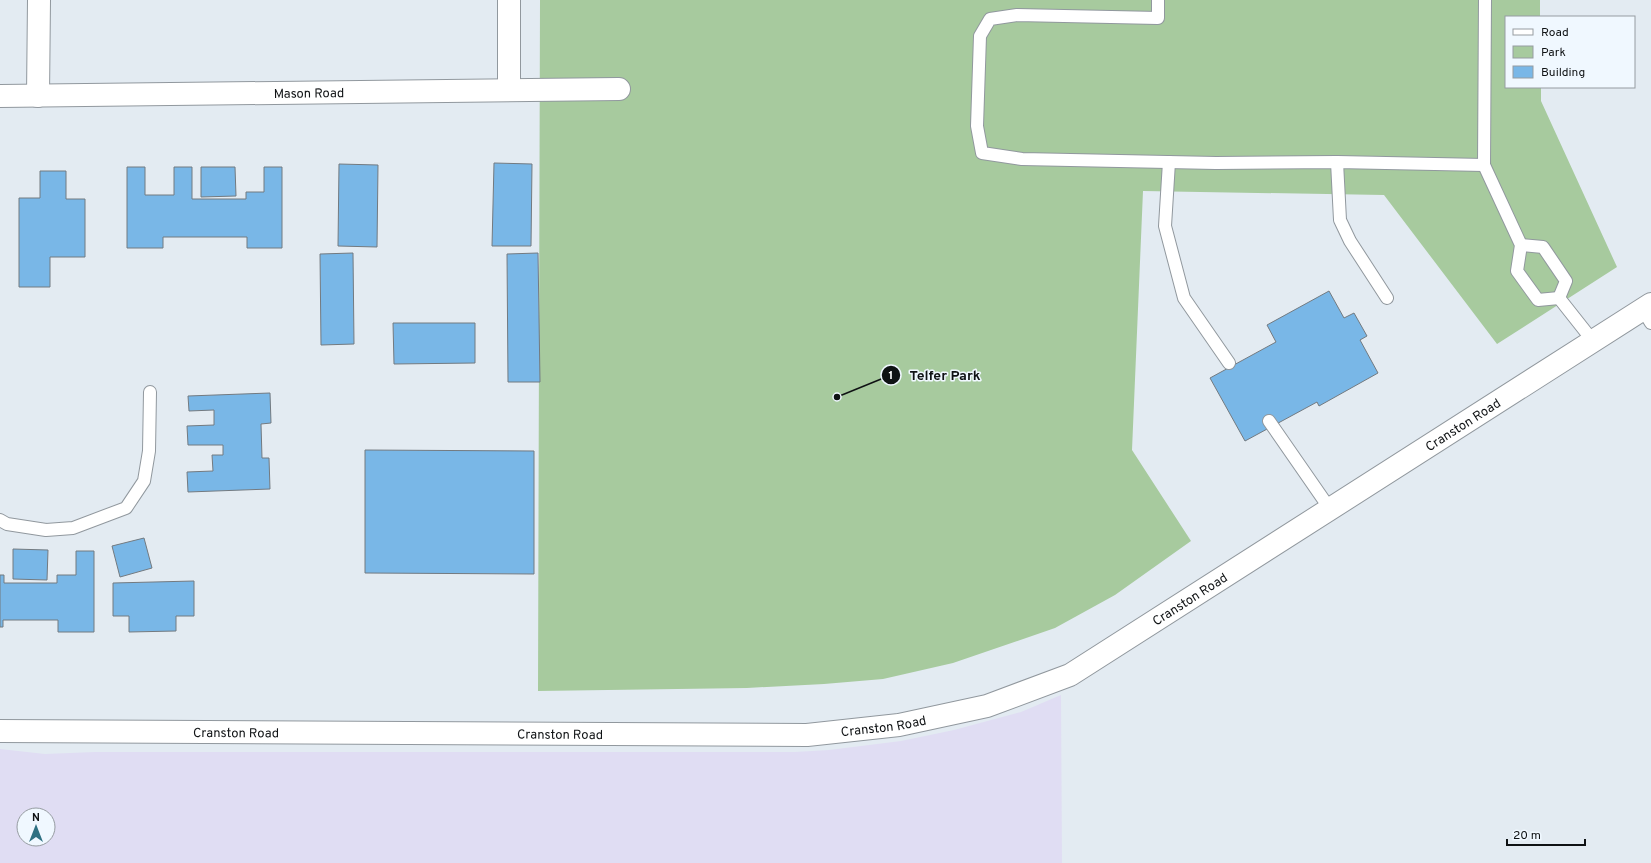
<svg xmlns="http://www.w3.org/2000/svg" width="1651" height="863" viewBox="0 0 1651 863" font-family="Overpass,sans-serif">
<style>
.commercial{fill:#e0ddf3;fill-rule:evenodd}
.park{fill:#a7ca9e}
.building{fill:#79b7e7;stroke:#737a80}
.lines{fill:none;stroke-linecap:round;stroke-linejoin:round}
.service-casing{stroke:#91989e;stroke-width:14}
.minor-casing{stroke:#91989e;stroke-width:24}
.tertiary-casing{stroke:#91989e;stroke-width:24}
.service{stroke:#fff;stroke-width:12}
.minor{stroke:#fff;stroke-width:22}
.tertiary{stroke:#fff;stroke-width:22}
.labels{text-anchor:middle;stroke-width:3;stroke-linejoin:round;paint-order:stroke}
.street-label{font-size:13px;fill:#0f1214;stroke:#f0f8ff}
.leader{fill:none;stroke:#0f1214;stroke-width:1.5}
.callout-dot{fill:#0f1214;stroke:#f0f8ff;stroke-width:1.5}
.mark-label{font-size:12px;text-anchor:middle;font-weight:bold;fill:#fff}
.callout-label{font-size:14px;text-anchor:middle;font-weight:bold;fill:#0f1214;stroke:#f0f8ff;stroke-width:3;stroke-linejoin:round;paint-order:stroke}
</style>
<rect width="100%" height="100%" fill="#e3ebf2"/>
<path class="commercial" d="M1061,695L1062,863H0V749L45,754L95,752H795L829,750L901,741L954,730L1021,712ZM24,815H48V839H24Z"/>
<polygon class="park" points="540,0 1540,0 1540,17 1506,17 1506,87 1541,87 1541,101 1617,267 1497,344 1384,195 1143,191 1132,450 1191,541 1115,595 1055,628 953,663 883,679 824,684 747,688 538,691"/>
<g class="building">
<polygon points="494,163 532,164 531,246 492,246"/>
<polygon points="339,164 378,165 377,247 338,246"/>
<polygon points="127,167 145,167 145,195 174,195 174,167 192,167 192,199 246,199 246,192 264,192 264,167 282,167 282,248 247,248 247,237 163,237 163,248 127,248"/>
<polygon points="201,167 235,167 236,196 201,197"/>
<polygon points="40,171 66,171 66,199 85,199 85,257 50,257 50,287 19,287 19,198 40,198"/>
<polygon points="353,253 354,344 321,345 320,254"/>
<polygon points="538,253 540,382 508,382 507,254"/>
<polygon points="1329,291 1344,318 1354,313 1367,336 1360,340 1378,373 1319,406 1317,402 1245,441 1210,378 1276,342 1267,325"/>
<polygon points="393,323 475,323 475,363 394,364"/>
<polygon points="270,393 271,423 261,424 262,458 269,458 270,489 188,492 187,472 213,471 212,455 223,455 223,445 188,445 187,426 214,425 214,410 189,411 188,396"/>
<polygon points="365,450 534,451 534,574 365,573"/>
<polygon points="144,538 152,568 120,577 112,546"/>
<polygon points="13,549 48,550 47,580 13,579"/>
<polygon points="76,551 94,551 94,632 58,632 58,620 3,620 3,627 0,627 0,575 4,575 4,583 57,583 57,575 76,575"/>
<polygon points="194,581 194,616 176,616 176,631 129,632 129,616 113,616 113,583"/>
</g>
<g class="lines">
<g class="service-casing">
<g id="service">
<polyline points="1158,0 1158,18 1017,15 990,19 980,36 977,126 982,153 1022,159 1216,163 1337,162 1484,165"/>
<polyline points="1485,0 1484,165 1521,245 1517,271 1538,300 1559,298"/>
<polyline points="1169,162 1165,226 1184,298 1229,363"/>
<polyline points="1337,162 1340,220 1350,241 1387,298"/>
<polyline points="1521,245 1543,247 1566,281 1559,298"/>
<polyline points="1559,298 1593,341"/>
<polyline points="1643,310 1651,323"/>
<polyline points="1269,421 1330,509"/>
<polyline points="0,520 7,524 46,530 73,528 126,508 144,481 149,451 150,392"/>
</g>
</g>
<g class="minor-casing">
<g id="minor">
<polyline points="509,89 509,0"/>
<path id="s1" d="M0,96L619,89"/>
<polyline points="38,96 39,0"/>
</g>
</g>
<g class="tertiary-casing">
<g id="tertiary">
<path id="s2" d="M0,731L807,735L899,725L987,706L1070,675L1651,304"/>
</g>
</g>
<use href="#service" class="service"/>
<use href="#minor" class="minor"/>
<use href="#tertiary" class="tertiary"/>
</g>
<g class="labels">
<g class="street-label">
<text dy="5" stroke="none"><textPath href="#s1" startOffset="309">Mason Road</textPath></text>
<text dy="5" stroke="none"><textPath href="#s2" startOffset="1544">Cranston Road</textPath></text>
<text dy="5" stroke="none"><textPath href="#s2" startOffset="1220">Cranston Road</textPath></text>
<text dy="5" stroke="none"><textPath href="#s2" startOffset="884">Cranston Road</textPath></text>
<text dy="5" stroke="none"><textPath href="#s2" startOffset="236">Cranston Road</textPath></text>
<text dy="5" stroke="none"><textPath href="#s2" startOffset="560">Cranston Road</textPath></text>
</g>
</g>
<path class="leader" d="M837 397L891 375"/>
<g class="callout-dot">
<circle cx="837" cy="397" r="4"/>
<circle cx="891" cy="375" r="10"/>
</g>
<g class="mark-label">
<text x="891" y="379">1</text>
</g>
<g class="callout-label">
<text x="945" y="380">Telfer Park</text>
</g>
<rect x="1505" y="16" width="130" height="72" fill="#f0f8ff" stroke="#969ca1"/>
<rect x="1513" y="29" width="20" height="6" fill="#ffffff" stroke="#969ca1"/>
<text x="1541" y="36" font-size="12" fill="#0f1214">Road</text>
<rect x="1513" y="46" width="20" height="12" fill="#a7ca9e" stroke="#969ca1"/>
<text x="1541" y="56" font-size="12" fill="#0f1214">Park</text>
<rect x="1513" y="66" width="20" height="12" fill="#79b7e7" stroke="#969ca1"/>
<text x="1541" y="76" font-size="12" fill="#0f1214">Building</text>
<g transform="translate(36 827)"><circle r="19" fill="#f0f8ff" stroke="#969ca1"/>
<path d="M0-3L7 15L0 10L-7 15Z" fill="#2e7082"/>
<text y="-6" font-size="11" font-weight="bold" text-anchor="middle" fill="#0f1214">N</text>
</g>
<path d="M1507 839v6h78v-6" fill="none" stroke="#0f1214" stroke-width="2"/>
<text x="1513" y="839" font-size="12" fill="#0f1214" stroke="#f0f8ff" stroke-width="3" paint-order="stroke">20 m</text>
</svg>
